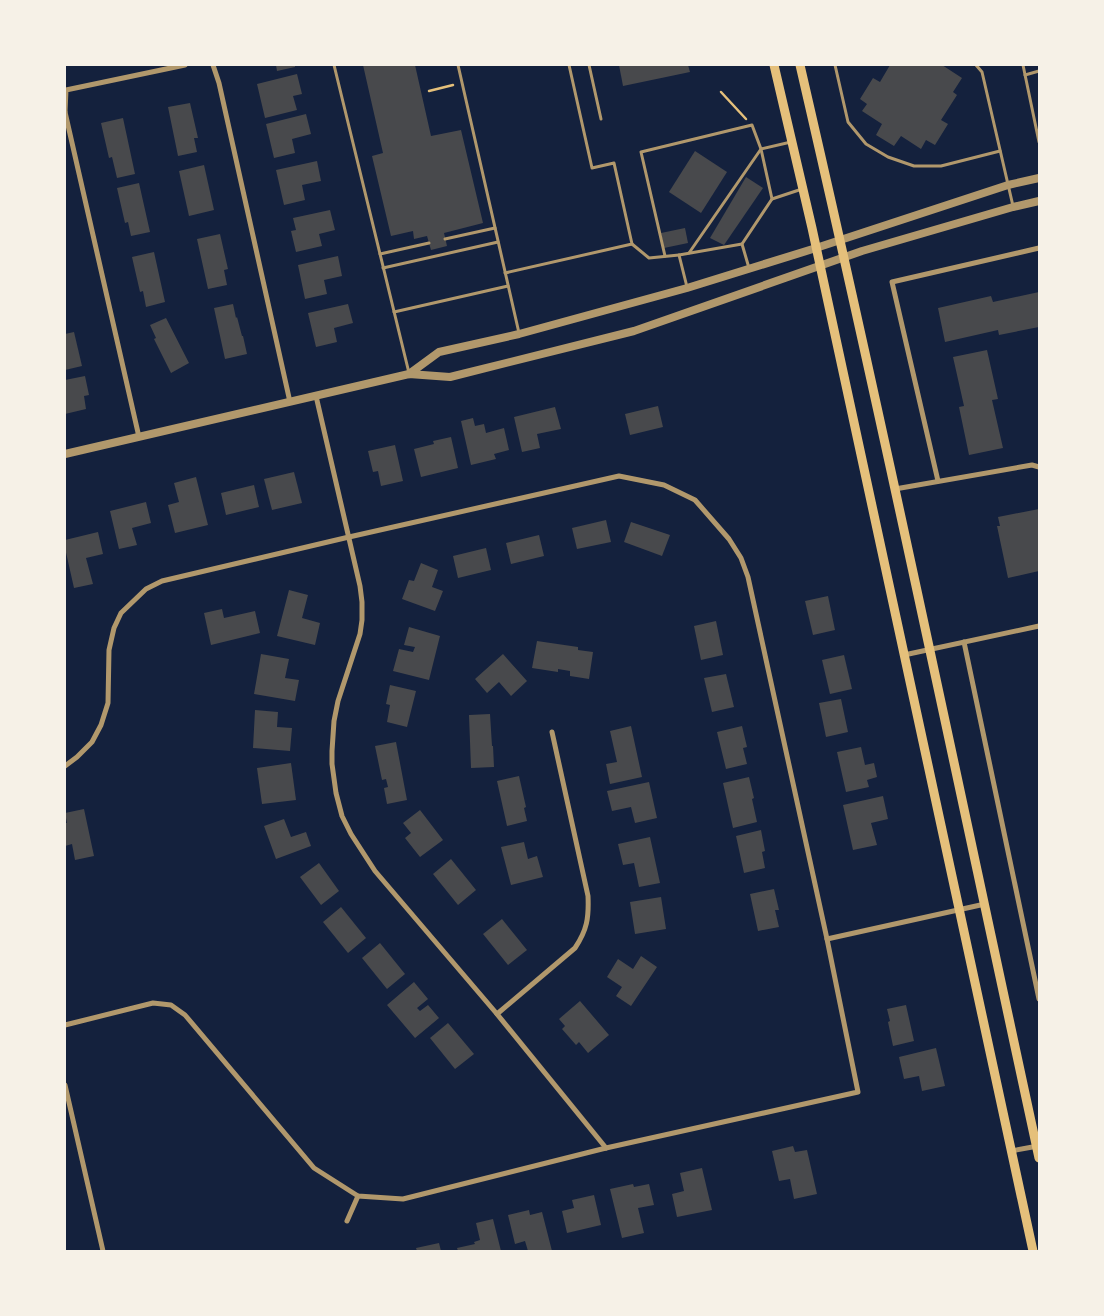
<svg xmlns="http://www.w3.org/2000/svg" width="1104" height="1316" font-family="'Titillium Web',sans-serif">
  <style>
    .building { fill: #48494c }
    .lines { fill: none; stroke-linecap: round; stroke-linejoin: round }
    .path { stroke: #e5c07b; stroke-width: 2.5 }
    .service { stroke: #b1986c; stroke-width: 3 }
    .minor { stroke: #b1986c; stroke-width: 5 }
    .tertiary { stroke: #b1986c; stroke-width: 8 }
    .secondary { stroke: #e5c07b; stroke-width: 9 }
  </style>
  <rect width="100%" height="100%" fill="#14213d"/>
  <g class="building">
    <polygon points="276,65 295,65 295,67 277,71"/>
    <polygon points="363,65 415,65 431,136 461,130 483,223 444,233 447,246 431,250 427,236 414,239 413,231 391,236 372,156 383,153"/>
    <polygon points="619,65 688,65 690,72 623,86"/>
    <polygon points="890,65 942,65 962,78 953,92 957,95 941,120 948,124 935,145 926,140 921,149 901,136 894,146 876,135 882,124 862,111 867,104 860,99 873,78 880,82"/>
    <polygon points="297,74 302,94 293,96 297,110 265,118 257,84"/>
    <polygon points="190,103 198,138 194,138 197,152 178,156 168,107"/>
    <polygon points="306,114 311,134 292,139 295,153 274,158 266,124"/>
    <polygon points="123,118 135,174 117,178 112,157 109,158 101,123"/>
    <polygon points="695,151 727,172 701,213 669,192"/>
    <polygon points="317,161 321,181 302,185 305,200 284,205 276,170"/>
    <polygon points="204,165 214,210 189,216 179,171"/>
    <polygon points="746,177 763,188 724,245 710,238"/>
    <polygon points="139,183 150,232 131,236 128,222 125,223 117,188"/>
    <polygon points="330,210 335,230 319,234 322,246 296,252 291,231 296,230 293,218"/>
    <polygon points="685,228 688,243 664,248 661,233"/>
    <polygon points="220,234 228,269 224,270 227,285 208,289 197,239"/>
    <polygon points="154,252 165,302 146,307 143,291 140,292 132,257"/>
    <polygon points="338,256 342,276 324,280 327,294 305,299 298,265"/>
    <polygon points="1039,292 1039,327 999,335 998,330 945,342 938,308 991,296 993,302"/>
    <polygon points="233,304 236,318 237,317 242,336 243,336 247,354 225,359 214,308"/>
    <polygon points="348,304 353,323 334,328 337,342 316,347 308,313"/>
    <polygon points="166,318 189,363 171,373 154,339 156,338 150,325"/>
    <polygon points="74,332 82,366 65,370 65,334"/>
    <polygon points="987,350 998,399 992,400 1003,448 969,455 959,407 964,406 953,357"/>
    <polygon points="85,376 89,395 84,396 86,409 65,414 65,380"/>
    <polygon points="658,406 663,427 630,435 625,414"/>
    <polygon points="555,407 561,429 537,434 540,448 522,452 514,417"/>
    <polygon points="473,418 475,426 484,424 486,433 504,428 509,450 494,454 496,459 471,465 461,421"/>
    <polygon points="451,437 458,468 421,477 414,449 434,444 433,441"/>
    <polygon points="395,445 403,481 381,486 378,471 373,472 368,451"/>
    <polygon points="294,472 302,503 272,510 264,479"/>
    <polygon points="196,477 208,525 175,533 168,505 179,502 174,483"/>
    <polygon points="254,485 259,507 226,515 221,493"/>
    <polygon points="146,502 151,523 132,528 137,545 119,549 110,511"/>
    <polygon points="1039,509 1039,571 1008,578 997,526 1000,526 998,517"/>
    <polygon points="606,520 611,542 577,549 572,528"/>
    <polygon points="631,522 670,535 662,556 624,542"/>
    <polygon points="98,532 103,554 86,558 93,584 74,588 65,548 65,540"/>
    <polygon points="539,535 544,556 511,564 506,543"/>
    <polygon points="486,548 491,570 458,578 453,556"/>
    <polygon points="421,563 438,570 432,587 443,591 435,611 402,599 409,580 414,581"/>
    <polygon points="289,590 308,595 302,618 320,623 315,645 277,636"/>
    <polygon points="828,596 835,630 813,635 805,601"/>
    <polygon points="222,609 224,618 255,611 260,633 211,645 204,613"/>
    <polygon points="716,621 723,655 701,660 694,626"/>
    <polygon points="409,627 440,636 429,680 393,671 399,649 413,652 415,647 404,645"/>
    <polygon points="537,641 578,647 578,650 593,652 589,679 570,676 570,671 558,669 558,672 532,668"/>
    <polygon points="261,654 289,659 285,678 299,680 295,701 254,694"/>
    <polygon points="503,654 527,681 511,696 499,682 487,693 475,679"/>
    <polygon points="844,655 852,689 830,694 822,660"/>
    <polygon points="726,674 734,707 712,712 704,678"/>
    <polygon points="390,685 416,691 407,727 387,722 390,705 386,704"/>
    <polygon points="841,699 848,732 826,737 819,703"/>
    <polygon points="255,710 278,712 277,727 292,728 290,751 253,748"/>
    <polygon points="490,714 492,746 493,746 494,767 471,768 469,715"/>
    <polygon points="631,726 642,777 610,784 606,764 617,762 610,731"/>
    <polygon points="742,726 747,747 743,748 747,764 726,769 717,732"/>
    <polygon points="396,742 407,800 387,804 384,788 388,787 386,779 382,780 375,746"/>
    <polygon points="861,747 865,765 874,763 877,777 867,780 869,787 846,792 837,752"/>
    <polygon points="291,763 296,800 262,804 257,768"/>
    <polygon points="519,776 526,807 524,808 527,821 507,826 497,781"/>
    <polygon points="749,777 754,798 752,799 757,822 733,828 723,783"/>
    <polygon points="649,782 657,818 635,823 631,807 612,811 607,791"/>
    <polygon points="883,796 888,819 871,823 877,845 853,850 843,805"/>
    <polygon points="84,809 94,856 75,860 72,844 65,846 65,823 67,823 65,813"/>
    <polygon points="420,810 443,840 420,857 405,838 411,833 403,823"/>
    <polygon points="284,819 291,837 306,832 311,846 276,859 264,826"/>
    <polygon points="761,830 765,851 762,852 765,868 744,873 736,836"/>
    <polygon points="650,837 660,883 639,887 634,863 623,865 618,844"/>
    <polygon points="524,842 528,859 537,856 543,877 511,885 501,847"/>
    <polygon points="451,859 476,890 458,905 433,874"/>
    <polygon points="319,863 339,891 321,905 300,877"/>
    <polygon points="774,889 779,910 775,910 779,927 758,931 750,894"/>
    <polygon points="661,897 666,929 635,934 630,902"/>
    <polygon points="341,907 366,938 348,953 323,922"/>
    <polygon points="502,919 527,950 508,965 483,934"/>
    <polygon points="380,943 405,974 387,989 362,958"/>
    <polygon points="641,956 657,967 631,1006 616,996 622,987 607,977 618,959 633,969"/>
    <polygon points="414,982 428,999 417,1008 420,1011 428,1005 439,1018 415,1038 387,1005"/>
    <polygon points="580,1001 609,1035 588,1053 579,1042 576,1045 562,1029 565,1026 559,1019"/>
    <polygon points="906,1005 914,1041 893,1046 888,1022 890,1021 887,1009"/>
    <polygon points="448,1023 474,1054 455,1069 430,1038"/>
    <polygon points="936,1048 945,1086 922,1091 919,1076 904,1079 899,1057"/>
    <polygon points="793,1146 795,1152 807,1150 817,1194 794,1199 790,1179 779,1181 772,1151"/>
    <polygon points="702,1168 712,1210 677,1217 672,1194 684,1191 680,1173"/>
    <polygon points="633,1184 634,1187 649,1184 654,1205 638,1208 644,1233 622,1238 610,1189"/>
    <polygon points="594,1195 601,1225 567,1233 562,1211 574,1208 572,1200"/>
    <polygon points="529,1210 530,1215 542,1212 552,1251 528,1251 525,1241 515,1244 508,1215"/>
    <polygon points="493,1219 501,1251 458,1251 457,1248 475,1244 474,1242 480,1240 476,1223"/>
    <polygon points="439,1243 441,1251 417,1251 416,1248"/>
  </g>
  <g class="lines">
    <g class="path">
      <polyline points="429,91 453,85"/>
      <polyline points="721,92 746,119"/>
    </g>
    <g class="service">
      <polyline points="334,65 409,373"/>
      <polyline points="458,65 519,333"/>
      <polyline points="589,65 601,119"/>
      <polyline points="835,65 848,122 866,144 888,157 914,166 941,166 1000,151"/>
      <polyline points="976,65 982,72 1013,206"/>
      <polyline points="1023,65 1039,142"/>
      <polyline points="1025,75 1039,71"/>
      <polyline points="791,142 761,149 772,199 802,189"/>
      <polyline points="445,239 495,228"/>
      <polyline points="632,244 649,258 679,255"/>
      <polyline points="380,254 429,243"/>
      <polyline points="665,256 641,152 752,125 761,149 689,253"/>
      <polyline points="383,268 498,242"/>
      <polyline points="749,268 742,244 772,199"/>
      <polyline points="505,273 632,244 614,163 592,168 569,65"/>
      <polyline points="687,287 679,255 742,244"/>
      <polyline points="394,312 508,286"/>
    </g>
    <g class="minor">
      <polyline points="213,65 219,83 290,402"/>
      <polyline points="65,112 139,437"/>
      <polyline points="65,112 66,90 185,65"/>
      <polyline points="316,396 360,586 362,602 362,620 360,634 338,701 334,721 332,751 332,764 336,793 342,816 351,834 375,871 497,1014 606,1148"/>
      <polyline points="938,481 892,282 1039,248"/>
      <polyline points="895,489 1032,465 1039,467"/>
      <polyline points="964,642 1039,999"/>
      <polyline points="904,655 1039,626"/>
      <polyline points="65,766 77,757 92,742 101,725 108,703 109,650 114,628 121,613 146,589 162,581 349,537 619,476 664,485 695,500 729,539 741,558 748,577 827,939 858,1092 606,1148 403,1199 358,1196 314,1168 185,1015 171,1005 153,1003 65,1025"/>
      <polyline points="827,939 985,904"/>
      <path d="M497,1014L575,948C587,930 589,918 588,896L552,732"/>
      <polyline points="65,1085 103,1251"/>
      <polyline points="1011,1151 1038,1146"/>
      <polyline points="347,1221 358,1196"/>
    </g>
    <g class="tertiary">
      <polyline points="409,374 439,352 519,334 687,288 816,248 1008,185 1039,178"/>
      <polyline points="65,454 409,374 450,377 634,331 862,251 1013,207 1039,201"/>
    </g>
    <g class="secondary">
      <polyline points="774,65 812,228 1033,1251"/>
      <path d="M800,65C884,428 960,793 1039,1158"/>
    </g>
  </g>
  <rect width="1104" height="1316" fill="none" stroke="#f6f1e7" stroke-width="132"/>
</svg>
